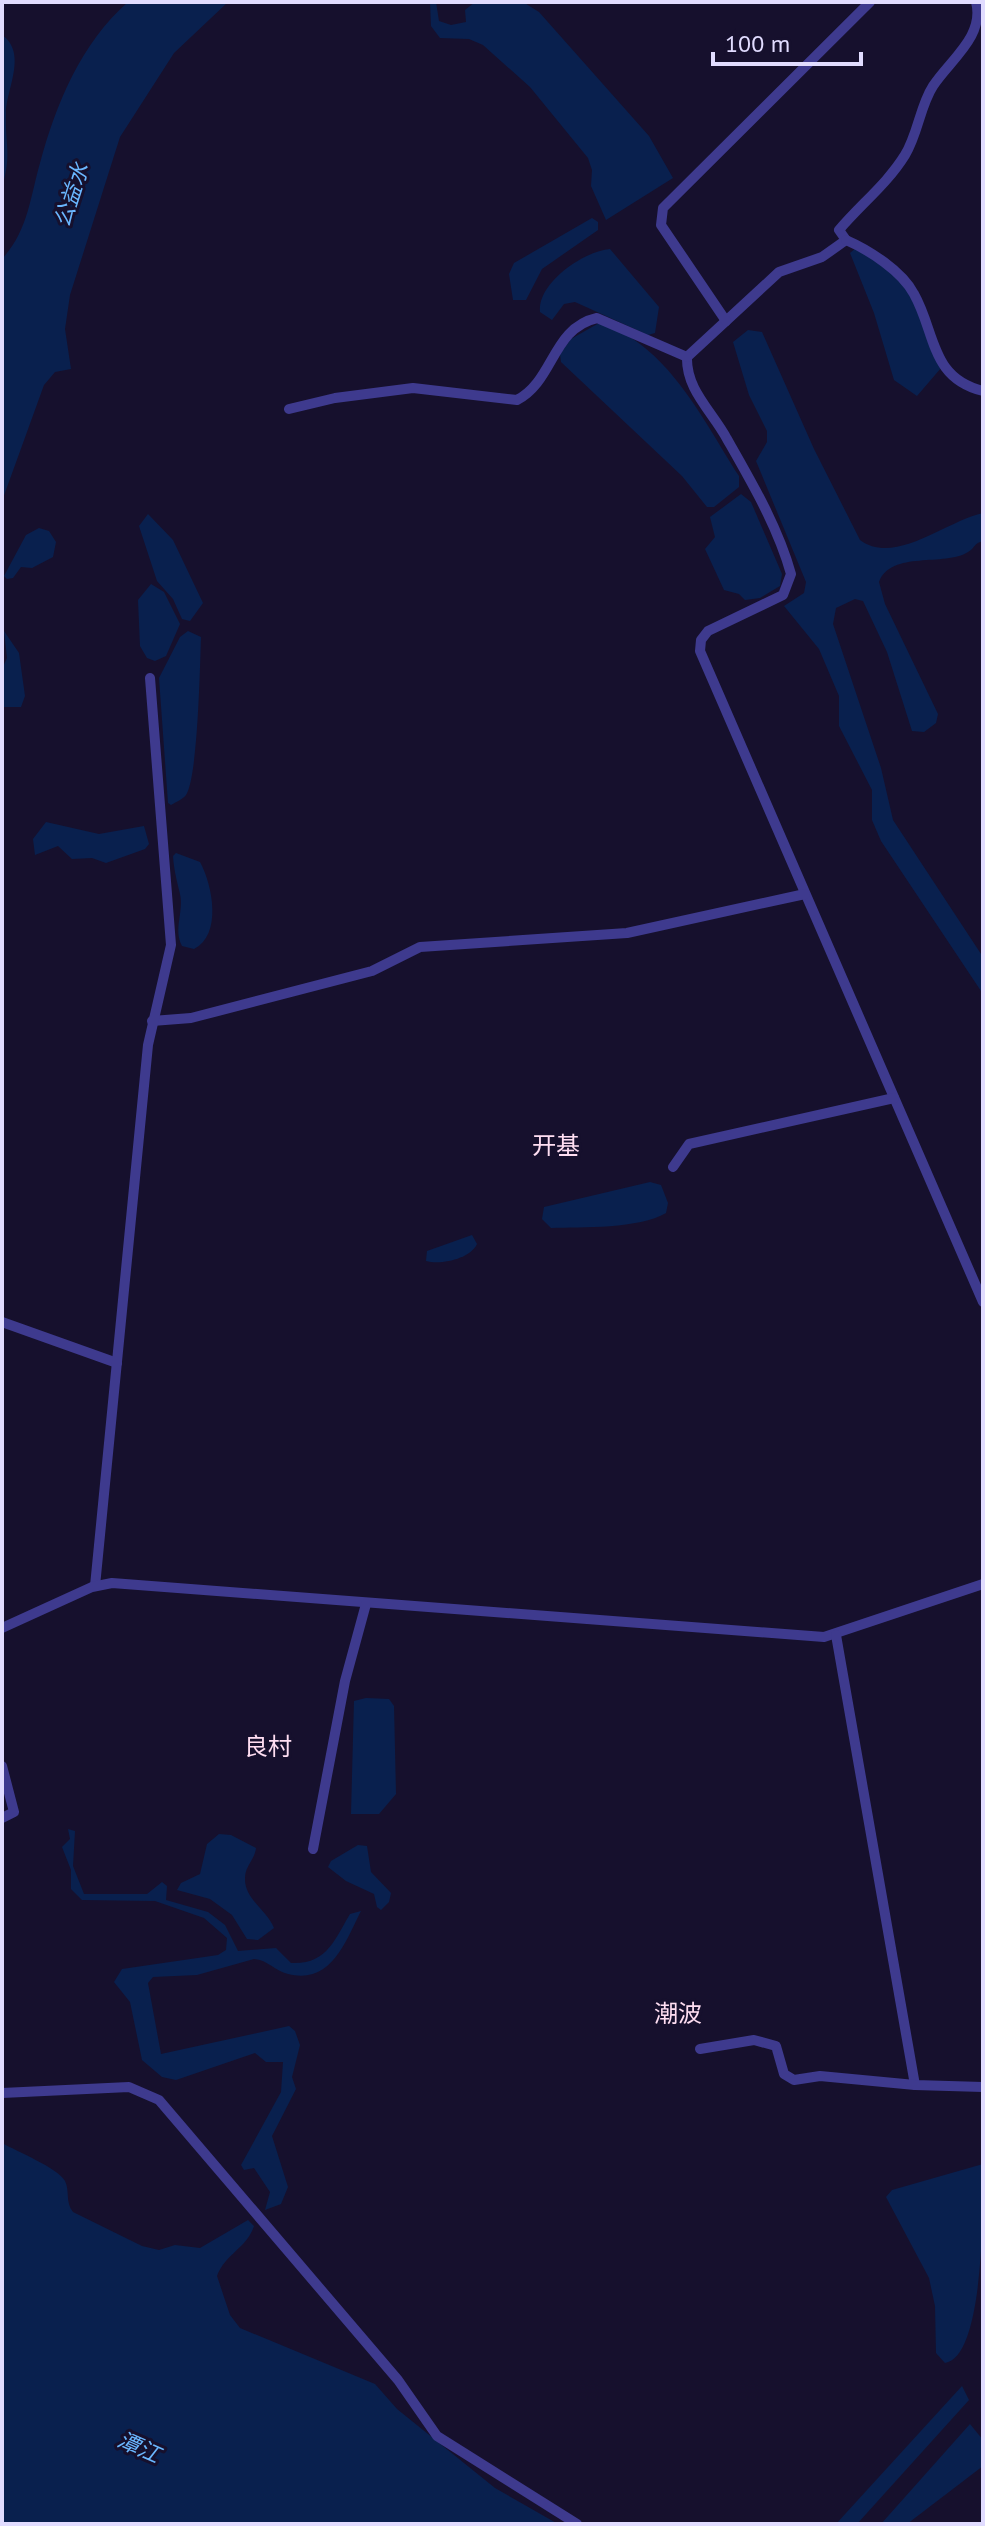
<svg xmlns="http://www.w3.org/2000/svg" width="985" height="2526" font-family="'PT Sans','Noto Sans SC',sans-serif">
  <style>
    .water { fill: #09204e }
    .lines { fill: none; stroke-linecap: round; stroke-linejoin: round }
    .street { stroke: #3e3a8e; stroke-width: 10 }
    .labels { text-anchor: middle; stroke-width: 6; stroke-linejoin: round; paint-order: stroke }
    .water-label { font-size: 22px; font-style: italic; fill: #6ab7ff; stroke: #16102d }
    .quarter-label { font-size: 24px; fill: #ffdef2; stroke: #16102d }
  </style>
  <rect width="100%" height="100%" fill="#16102d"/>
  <g class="water">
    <path d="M128,2H228L174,53L120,137L70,295L65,329L71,369L55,372L44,385L2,501V259C28,231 30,198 40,163C56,104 81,43 128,2Z"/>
    <polygon points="430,2 436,2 439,21 451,25 466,22 465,10 475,2 523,2 539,12 649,136 673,178 606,220 591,186 592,170 588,158 530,87 483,45 469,39 440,38 431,26"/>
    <path d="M2,35C28,53 6,90 6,113C5,147 12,153 2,188Z"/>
    <polygon points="592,218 598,222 598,230 542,269 526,300 513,300 509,274 514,263"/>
    <path d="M857,247C876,260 902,277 913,298C924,321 928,346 941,368L917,396L894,380L874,313L850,253Z"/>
    <path d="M610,249L659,307L655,333L648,335L575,302L564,304L552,320L540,312C537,283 584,251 610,249Z"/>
    <path d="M599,323C667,343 703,420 739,476V487L714,507H707L682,476L561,362L560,354L571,339Z"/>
    <path d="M748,330L762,332L814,449L860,540C895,566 946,521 983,513V541C974,543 975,548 968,552C945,567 891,550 879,582L885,604L938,714L936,723L924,732L912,731L887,652L863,601L855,599L836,608L833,624L881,768L893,820L983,957V994L881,841L872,820V790L839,726V696L819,649L784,606L804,593L806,582L756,461L767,442V431L749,395L733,342Z"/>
    <polygon points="741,494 751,502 782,574 780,586 760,598 745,600 739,594 724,590 705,549 715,537 710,517"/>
    <polygon points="148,514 173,540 203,603 190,621 182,619 173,599 157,581 139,526"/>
    <polygon points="39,528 49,531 56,542 53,557 32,568 21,567 13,578 7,579 4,576 26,535"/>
    <polygon points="151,584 164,592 180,624 166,656 155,661 147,658 140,646 138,600"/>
    <polygon points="4,631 19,653 25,696 21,707 2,707 2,669 7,658"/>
    <path d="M188,631L201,637C200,664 198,777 186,795C182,800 177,801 171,805L168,803L159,678L180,637Z"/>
    <polygon points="46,822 99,834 144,826 149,844 145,849 106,863 92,858 72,859 58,846 35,855 33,839"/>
    <path d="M176,853L200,862C213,886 222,935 194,949L182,946C173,929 184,912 180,894C177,881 174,871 173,856Z"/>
    <path d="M650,1182L661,1185L668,1203L666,1213C639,1229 582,1227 551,1228L542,1219L544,1207Z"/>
    <path d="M472,1235L477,1244C470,1259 441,1265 426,1261L427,1251Z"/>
    <polygon points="366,1698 389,1699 394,1706 396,1794 379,1814 351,1814 354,1701"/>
    <path d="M68,1829L75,1831L73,1866L84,1894H147L162,1882L167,1886L166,1900L208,1912L225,1925L238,1951L276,1948L291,1963C327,1965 335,1939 350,1914L361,1911C346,1940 332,1985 288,1974C275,1971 268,1960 254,1959L197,1975L153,1977L148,1983L161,2054L289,2026L295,2031L300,2045L292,2077L296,2089L272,2136L288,2187L281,2204L265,2210L270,2192L254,2168L244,2170L241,2165L281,2092L283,2062H266L255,2053L176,2080L162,2077L142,2060L130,2002L114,1982L122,1969L218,1955L226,1950L227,1938L204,1918L155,1901L82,1900L71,1889V1870L62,1847L70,1839Z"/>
    <path d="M219,1834L231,1835L256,1848C255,1859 245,1866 245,1878C244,1899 267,1910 274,1928L258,1940L247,1939L232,1915L210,1899L177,1890L181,1883L200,1874L207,1844Z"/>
    <polygon points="358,1845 367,1846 371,1872 391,1893 389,1902 381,1910 377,1907 374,1894 346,1881 328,1867 331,1861"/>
    <path d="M2,2143C16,2151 58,2168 65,2181C70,2191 65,2202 73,2212L142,2246L159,2250L175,2245L200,2248L248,2220L254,2226C247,2248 225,2254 217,2276L230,2315L240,2328L375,2384L397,2409L495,2488L558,2524H2Z"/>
    <path d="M983,2164C983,2203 985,2357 945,2363L936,2353L935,2306L929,2278L886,2197L892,2190Z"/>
    <polygon points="962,2386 969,2400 857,2524 836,2524"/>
    <polygon points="970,2424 983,2440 983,2466 907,2524 881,2524"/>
  </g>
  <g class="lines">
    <g class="street">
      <path d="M976,2C985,36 950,60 933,86C920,106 918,134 905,155C887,184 861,204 839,230L846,240L822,257L779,272L687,357C686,390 712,411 727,439C751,481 778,527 791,574L783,595L708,631L701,640L700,651L983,1302"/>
      <path d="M846,240C869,250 902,271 914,294C936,333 930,378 983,391"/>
      <polyline points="726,321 661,225 663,208 870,2"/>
      <path d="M289,409L335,398L413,388L517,400C554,381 552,328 597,318L687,357"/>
      <polyline points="152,1021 191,1018 372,971 420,947 627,933 805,894"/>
      <polyline points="673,1167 689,1144 894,1098"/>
      <polyline points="2,1322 117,1363"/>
      <polyline points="95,1586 148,1045 171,945 150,678"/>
      <polyline points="2,1628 92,1587 112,1583 824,1637 983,1584"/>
      <polyline points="836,1635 915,2085"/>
      <polyline points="2,1766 14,1812 2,1818"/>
      <polyline points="313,1849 345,1681 366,1604"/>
      <polyline points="700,2049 754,2040 776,2046 784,2074 794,2080 820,2076 915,2085 983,2087"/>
      <polyline points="2,2093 129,2087 159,2100 398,2380 437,2436 577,2524"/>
    </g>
  </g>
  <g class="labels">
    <g class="water-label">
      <text transform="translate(71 195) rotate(-72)" y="8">公益水</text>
      <text transform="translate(139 2447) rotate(24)" y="8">潭江</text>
    </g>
    <g class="quarter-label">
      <text x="556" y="1154">开基</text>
      <text x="268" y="1755">良村</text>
      <text x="678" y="2022">潮波</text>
    </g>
  </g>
  <rect width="985" height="2526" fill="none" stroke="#e1dcff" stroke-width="8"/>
  <path d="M713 52v12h148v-12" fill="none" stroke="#e1dcff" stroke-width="4"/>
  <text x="725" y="52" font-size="24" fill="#e1dcff" stroke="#16102d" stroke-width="6" paint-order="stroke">100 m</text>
</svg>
